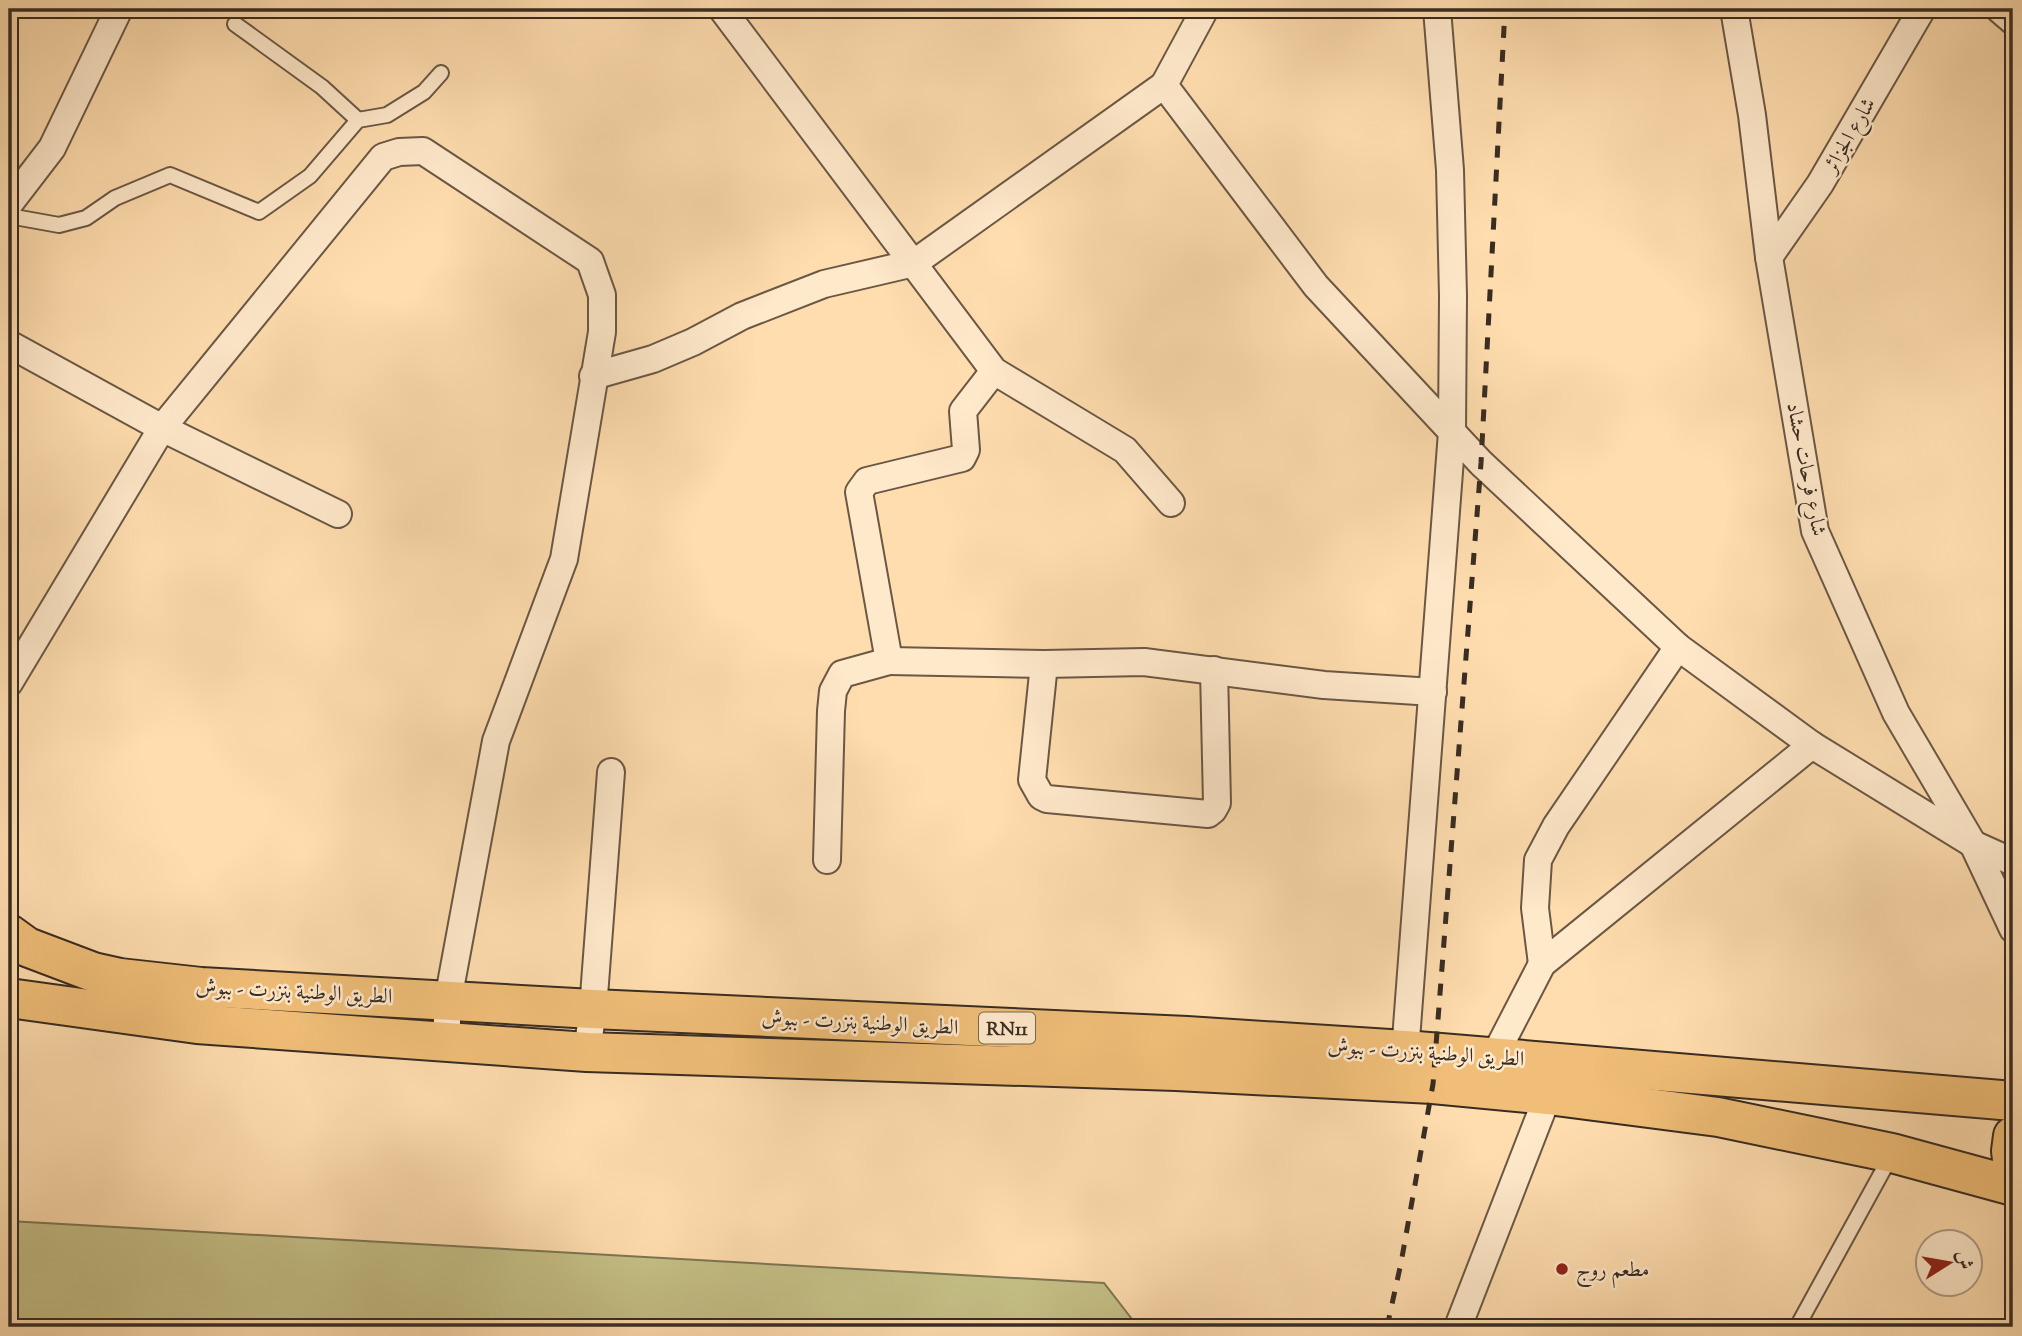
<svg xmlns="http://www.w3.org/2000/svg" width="2022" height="1336" font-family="'Sorts Mill Goudy',Amiri,serif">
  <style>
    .green { fill: #c5c087; stroke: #7e7654; stroke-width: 2 }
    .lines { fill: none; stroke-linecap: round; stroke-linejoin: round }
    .lane-casing { stroke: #6a5845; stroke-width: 18 }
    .street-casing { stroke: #6a5845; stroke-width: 30 }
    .primary-casing { stroke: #382c22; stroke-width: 42 }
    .lane { stroke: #ffe9cb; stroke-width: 14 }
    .street { stroke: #ffe9cb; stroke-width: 26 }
    .primary { stroke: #f0be78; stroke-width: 38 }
    .rail { stroke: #382c22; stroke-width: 5; stroke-dasharray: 12 12; stroke-linecap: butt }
    .poi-dot { fill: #8f2418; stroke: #ffe9cb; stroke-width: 2.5 }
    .labels { text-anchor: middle; stroke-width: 5; stroke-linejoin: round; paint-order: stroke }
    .shield { fill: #ffe9cb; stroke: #746555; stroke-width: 2 }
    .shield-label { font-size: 19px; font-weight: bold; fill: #382c22 }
    .street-label { font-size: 21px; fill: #382c22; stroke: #ffe9cb }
    .poi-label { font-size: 21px; fill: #382c22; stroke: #ffe9cb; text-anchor: start }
  </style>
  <rect width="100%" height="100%" fill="#ffddaf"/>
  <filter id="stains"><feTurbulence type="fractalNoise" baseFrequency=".00286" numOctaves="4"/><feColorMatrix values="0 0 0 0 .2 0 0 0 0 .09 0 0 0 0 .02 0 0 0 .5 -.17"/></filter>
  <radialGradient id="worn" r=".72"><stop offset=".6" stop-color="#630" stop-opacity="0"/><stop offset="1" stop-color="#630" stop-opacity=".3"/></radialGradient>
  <polygon class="green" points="9,1221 1104,1283 1138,1327 9,1327"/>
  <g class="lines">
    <defs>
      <g id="lane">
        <polyline points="235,24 322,87 358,120"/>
        <polyline points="9,216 59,225 86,218 115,198 170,175 259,212 310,176 358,120 387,115 424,92 441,73"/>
        <polyline points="1797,1327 1892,1154"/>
      </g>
      <g id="street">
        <polyline points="722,9 994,371 1125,450 1171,503"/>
        <polyline points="1205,9 1164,85 1316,286 1481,463 1678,647 1812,745 1973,844 2013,862"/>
        <polyline points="1734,9 1752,115 1769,257 1815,531 1896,713 1973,844 2013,929"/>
        <polyline points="1999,9 2013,21"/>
        <polyline points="9,204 52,148 119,9"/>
        <polyline points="1769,257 1820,184 1922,9"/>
        <polyline points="9,344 162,428 338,514"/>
        <polyline points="994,371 963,411 966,450 962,458 867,481 859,492 889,661 1044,664 1144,662 1324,685 1433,692"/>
        <polyline points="593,376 653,359 693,342 742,316 824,284 914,263 1164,85"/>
        <polyline points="1044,664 1032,780 1041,796 1047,799 1208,814 1213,810 1217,803 1214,670"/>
        <polyline points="9,683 162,428 383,157 399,152 423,151 590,261 602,295 602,332 564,559 496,741 448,1000 446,1041"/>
        <polyline points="827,860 831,711 833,691 842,674 889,661"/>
        <polyline points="1542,964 1535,908 1538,860 1556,826 1678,647"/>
        <polyline points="587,1052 593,1009 611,772"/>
        <polyline points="1494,1057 1542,964 1812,745"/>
        <polyline points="1404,1066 1452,432 1453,296 1450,170 1437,9"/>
        <polyline points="1458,1327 1548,1095"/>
      </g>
      <g id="primary">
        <polyline points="9,934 27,947 93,972 120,978 201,987 593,1009 1187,1036 1405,1050 2013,1101"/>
        <polyline points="9,998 197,1024 587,1052 1176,1071 1433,1084 1548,1095 1718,1117 1892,1153 2013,1186"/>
        <polyline points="2013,1136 2011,1151 2013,1167"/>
      </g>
    </defs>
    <use href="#lane" class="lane-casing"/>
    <use href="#street" class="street-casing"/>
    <use href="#primary" class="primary-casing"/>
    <use href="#lane" class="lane"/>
    <use href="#street" class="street"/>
    <use href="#primary" class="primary"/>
    <polyline class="rail" points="1387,1327 1401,1263 1433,1084 1481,463 1505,9"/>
  </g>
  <circle class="poi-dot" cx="1562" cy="1269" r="7"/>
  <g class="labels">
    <rect class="shield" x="979" y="1012.5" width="56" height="31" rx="5"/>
    <g class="shield-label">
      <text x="1007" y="1035">RN11</text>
    </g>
    <g class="street-label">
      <text transform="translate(1849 135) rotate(-60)" y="7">شارع الجزائر</text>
      <text transform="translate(1807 469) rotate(79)" y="7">شارع فرحات حشاد</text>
      <text transform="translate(294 991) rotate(3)" y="7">الطريق الوطنية بنزرت - ببوش</text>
      <text transform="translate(860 1022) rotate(3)" y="7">الطريق الوطنية بنزرت - ببوش</text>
      <text transform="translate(1426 1052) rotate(4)" y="7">الطريق الوطنية بنزرت - ببوش</text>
    </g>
    <g class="poi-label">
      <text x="1576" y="1276">مطعم روج</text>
    </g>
  </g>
  <rect width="2022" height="1336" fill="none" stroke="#ffddaf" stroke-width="35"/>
  <rect x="10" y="10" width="2001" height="1315" fill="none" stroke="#382c22" stroke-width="3.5"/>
  <rect x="18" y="18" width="1987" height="1301" fill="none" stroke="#382c22" stroke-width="2"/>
  <g transform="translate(1949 1263) rotate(79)"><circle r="33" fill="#ffe9cb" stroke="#af9d87" stroke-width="2"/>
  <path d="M0-5L12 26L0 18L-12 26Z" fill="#8f2418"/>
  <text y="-10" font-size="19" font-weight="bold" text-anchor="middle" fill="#382c22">ش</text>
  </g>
  <rect width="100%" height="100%" filter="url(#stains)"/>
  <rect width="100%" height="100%" fill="url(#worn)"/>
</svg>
